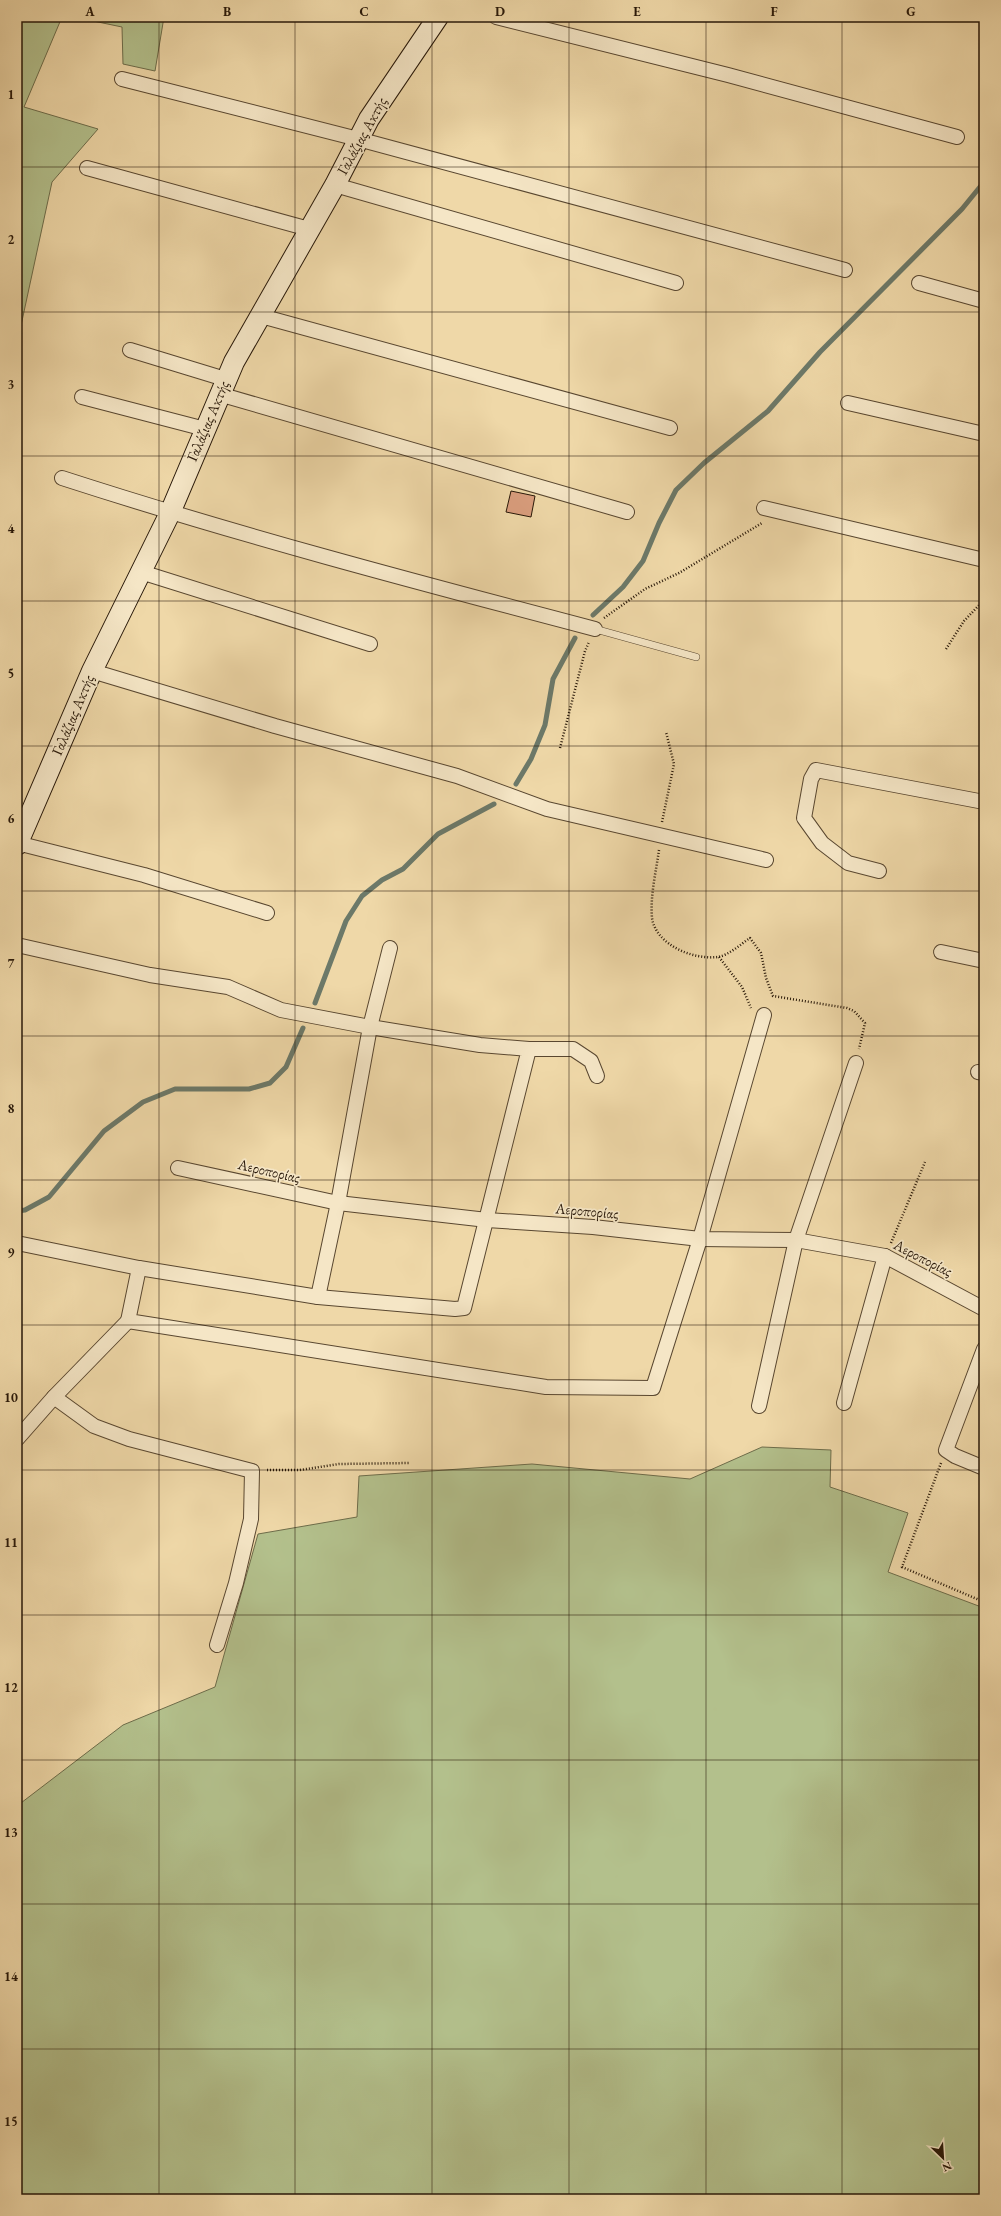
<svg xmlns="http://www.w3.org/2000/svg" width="1001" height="2216" font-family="'EB Garamond',serif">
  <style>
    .green { fill: #b3c08c; stroke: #6d6c4a }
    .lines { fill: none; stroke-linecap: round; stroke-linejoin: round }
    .stream { stroke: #6c7969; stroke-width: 5 }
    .building { fill: #da9e7e; stroke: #271708 }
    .lane-casing { stroke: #594730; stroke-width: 8 }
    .street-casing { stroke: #594730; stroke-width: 16 }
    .secondary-casing { stroke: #271708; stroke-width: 22 }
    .path { stroke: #271708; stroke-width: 2.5; stroke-dasharray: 1 2; stroke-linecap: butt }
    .lane { stroke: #f5e6c6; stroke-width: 7 }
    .street { stroke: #f5e6c6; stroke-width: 14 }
    .secondary { stroke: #f5e6c6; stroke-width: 20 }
    .grid { fill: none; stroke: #271708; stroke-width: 1; stroke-opacity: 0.55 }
    .labels { text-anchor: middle; stroke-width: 3.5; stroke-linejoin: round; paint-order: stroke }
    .street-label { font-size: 15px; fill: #271708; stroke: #f5e6c6 }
    .neatline { fill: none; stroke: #271708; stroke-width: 1.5 }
    .grid-label { font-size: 13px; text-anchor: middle; font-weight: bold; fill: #271708 }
  </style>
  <rect width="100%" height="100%" fill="#efd8a8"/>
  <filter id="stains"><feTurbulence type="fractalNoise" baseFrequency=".005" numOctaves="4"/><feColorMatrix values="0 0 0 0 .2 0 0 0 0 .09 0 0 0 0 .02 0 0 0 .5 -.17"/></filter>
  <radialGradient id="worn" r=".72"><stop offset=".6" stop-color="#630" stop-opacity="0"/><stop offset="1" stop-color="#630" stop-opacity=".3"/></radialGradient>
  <g class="green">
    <polygon points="17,17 62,17 24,107 98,129 52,182 17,344"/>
    <polygon points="74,17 164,17 155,71 123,64 122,27"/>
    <polygon points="762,1447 831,1450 830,1487 908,1513 888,1572 984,1608 984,2199 17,2199 17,1806 123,1725 215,1687 258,1534 357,1517 359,1476 532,1464 690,1479"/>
  </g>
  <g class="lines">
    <g class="stream">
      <polyline points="593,615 623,587 643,561 659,523 676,490 704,463 768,411 820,352 962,209 984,182"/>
      <polyline points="516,784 531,759 545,725 553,679 575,638"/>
      <polyline points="315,1003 346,921 362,896 382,880 403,869 438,834 494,804"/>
      <polyline points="17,1211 25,1210 49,1197 104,1131 143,1102 175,1089 249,1089 270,1083 286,1067 303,1028"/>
    </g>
  </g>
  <polygon class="building" points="511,491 535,496 531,517 506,512"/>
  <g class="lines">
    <defs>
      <polyline id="lane" points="595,629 696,657"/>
      <g id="street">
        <polyline points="496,17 728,75 957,137"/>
        <polyline points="122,79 358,139 845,270"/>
        <polyline points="87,168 309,229"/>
        <polyline points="335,185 676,283"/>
        <polyline points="919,283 984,301"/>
        <polyline points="261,316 670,428"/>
        <polyline points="130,350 225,379"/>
        <polyline points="219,394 627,512"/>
        <polyline points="82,397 205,429"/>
        <polyline points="848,403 984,434"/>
        <path d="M62,478C238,535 416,582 595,629"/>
        <polyline points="764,508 984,560"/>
        <polyline points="141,572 370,644"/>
        <polyline points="92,671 275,726 457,776 547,809 766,860"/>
        <polyline points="17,843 144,875 267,913"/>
        <polyline points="879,871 848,863 822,843 804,818 811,779 816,770 984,802"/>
        <polyline points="17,945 150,975 228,987 281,1010 370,1027 480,1045 529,1049 464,1308 455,1309 318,1297"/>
        <polyline points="941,952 984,961"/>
        <polyline points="529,1049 573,1049 591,1061 597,1076"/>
        <polyline points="978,1072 984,1073"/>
        <polyline points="178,1168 338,1203 487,1220 593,1227 700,1239 796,1240 885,1256 984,1309"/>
        <polyline points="17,1243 139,1268 318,1297 338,1203 370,1027 390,948"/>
        <polyline points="139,1268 128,1321 546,1387 653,1388 700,1239 764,1015"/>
        <polyline points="984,1349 946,1450 955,1456 984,1468"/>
        <polyline points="54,1397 94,1426 129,1439 252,1471 251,1519 236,1583 217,1645"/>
        <polyline points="844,1403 885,1256"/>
        <polyline points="759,1406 796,1240 856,1063"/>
        <polyline points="17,1439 54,1397 128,1321"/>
      </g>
      <polyline id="secondary" points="17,845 92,671 170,513 234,362 335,185 369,119 438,17"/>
    </defs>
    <use href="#lane" class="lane-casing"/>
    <use href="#street" class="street-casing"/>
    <use href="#secondary" class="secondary-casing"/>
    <g class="path">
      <polyline points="604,618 645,589 679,573 762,523"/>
      <polyline points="946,649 964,621 984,600"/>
      <polyline points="560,748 585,651 589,642"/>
      <polyline points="662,822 674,764 666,732"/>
      <path d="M659,850C656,872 650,896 652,918C656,945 693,960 718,957C729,955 741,944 750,938L761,953L766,978L773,996L847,1008L854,1011L865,1023L859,1049"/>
      <polyline points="719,957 742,987 751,1008"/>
      <polyline points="891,1243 925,1162"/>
      <polyline points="941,1463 902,1567 984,1602"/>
      <polyline points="267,1470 300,1470 339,1464 410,1463"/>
    </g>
    <use href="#lane" class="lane"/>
    <use href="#street" class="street"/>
    <use href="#secondary" class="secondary"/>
  </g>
  <path class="grid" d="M159,17V2199M295,17V2199M432,17V2199M569,17V2199M706,17V2199M842,17V2199M17,167H984M17,312H984M17,456H984M17,601H984M17,746H984M17,891H984M17,1036H984M17,1180H984M17,1325H984M17,1470H984M17,1615H984M17,1760H984M17,1904H984M17,2049H984"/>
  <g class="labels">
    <g class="street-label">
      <text transform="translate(362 136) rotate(-61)" y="5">Γαλάζιας Ακτής</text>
      <text transform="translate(208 421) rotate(-67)" y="5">Γαλάζιας Ακτής</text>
      <text transform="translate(73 715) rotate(-67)" y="5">Γαλάζιας Ακτής</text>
      <text transform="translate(269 1171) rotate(13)" y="5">Αεροπορίας</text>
      <text transform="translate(587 1211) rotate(5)" y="5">Αεροπορίας</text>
      <text transform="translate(923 1258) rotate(27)" y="5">Αεροπορίας</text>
    </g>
  </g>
  <rect width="1001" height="2216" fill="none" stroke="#efd8a8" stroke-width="44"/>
  <g transform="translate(943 2158) rotate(155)" stroke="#f5e6c6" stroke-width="3" paint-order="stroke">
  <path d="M0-3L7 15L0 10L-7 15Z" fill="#271708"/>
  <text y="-6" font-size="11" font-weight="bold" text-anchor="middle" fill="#271708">N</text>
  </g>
  <rect x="22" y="22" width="957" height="2172" class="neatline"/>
  <g class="grid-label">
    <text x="90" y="16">A</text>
    <text x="227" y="16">B</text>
    <text x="364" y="16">C</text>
    <text x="500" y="16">D</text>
    <text x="637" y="16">E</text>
    <text x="774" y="16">F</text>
    <text x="911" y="16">G</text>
    <text x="11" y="99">1</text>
    <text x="11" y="244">2</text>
    <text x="11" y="389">3</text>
    <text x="11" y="533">4</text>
    <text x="11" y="678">5</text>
    <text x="11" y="823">6</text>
    <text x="11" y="968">7</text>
    <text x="11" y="1113">8</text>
    <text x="11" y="1257">9</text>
    <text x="11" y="1402">10</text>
    <text x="11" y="1547">11</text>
    <text x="11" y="1692">12</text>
    <text x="11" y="1837">13</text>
    <text x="11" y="1981">14</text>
    <text x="11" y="2126">15</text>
  </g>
  <rect width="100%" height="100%" filter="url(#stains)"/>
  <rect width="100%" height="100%" fill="url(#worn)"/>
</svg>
